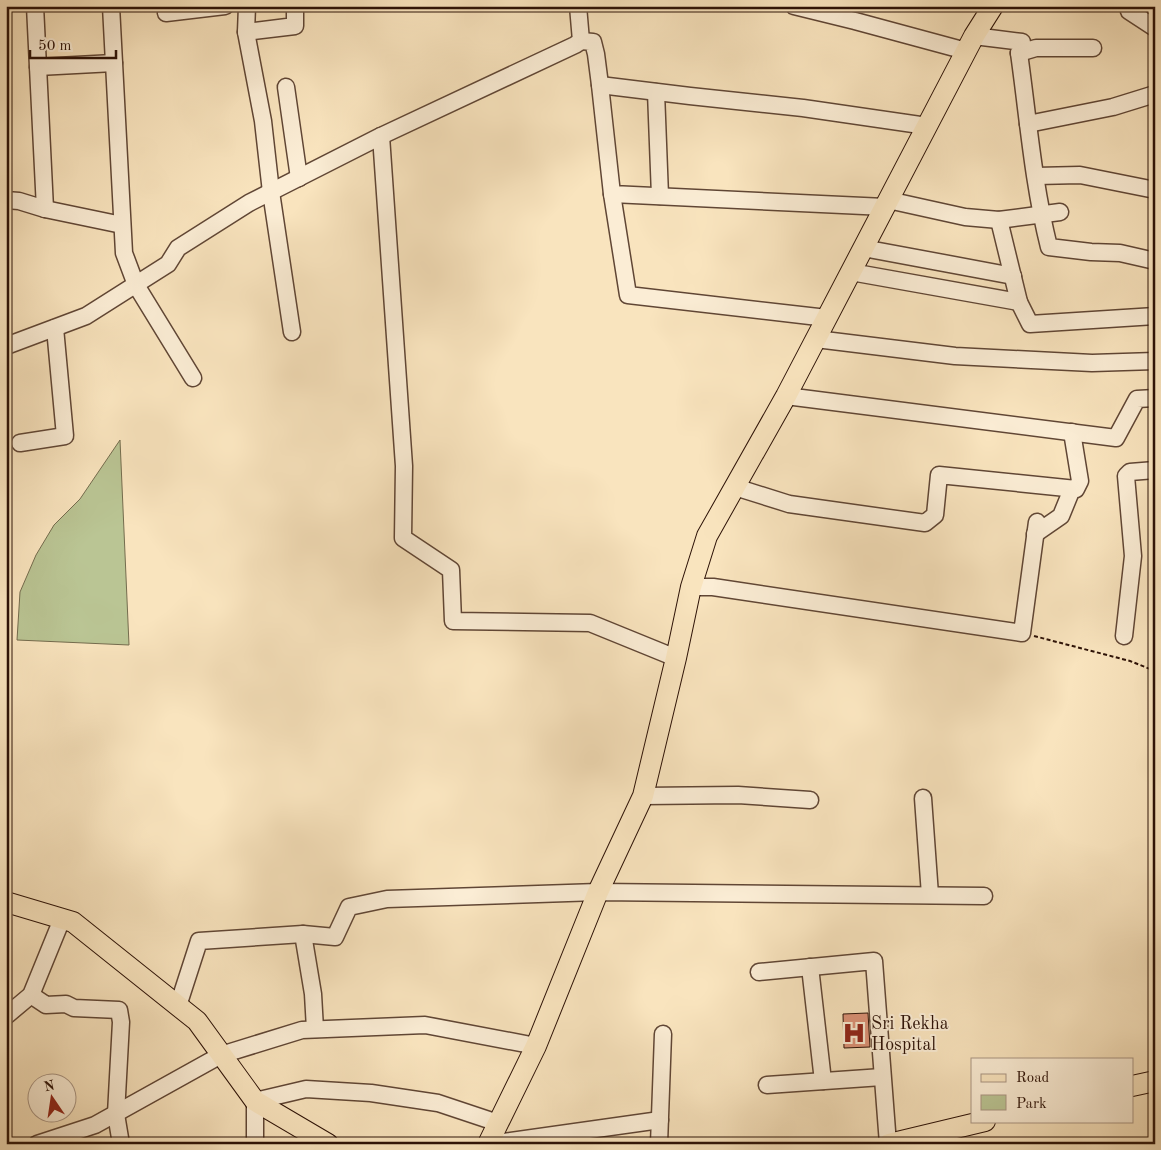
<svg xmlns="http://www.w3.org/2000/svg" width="1161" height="1150" font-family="'Old Standard TT',serif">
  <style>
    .green { fill: #bac594; stroke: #746c4e }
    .building { fill: #de9378; stroke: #2d1207 }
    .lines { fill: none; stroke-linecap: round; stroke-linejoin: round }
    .minor-casing { stroke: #604635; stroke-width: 19 }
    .major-casing { stroke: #2d1207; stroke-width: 22 }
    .path { stroke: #2d1207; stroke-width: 2; stroke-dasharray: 4 2.5; stroke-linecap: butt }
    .minor { stroke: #fbedd5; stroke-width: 16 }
    .major { stroke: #f9e4be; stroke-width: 20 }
    .labels { text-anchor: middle; stroke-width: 4; stroke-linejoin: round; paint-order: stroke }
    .poi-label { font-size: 18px; fill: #2d1207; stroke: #fbedd5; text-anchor: start }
  </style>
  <rect width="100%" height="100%" fill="#f9e4be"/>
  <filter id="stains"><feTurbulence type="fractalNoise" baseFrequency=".004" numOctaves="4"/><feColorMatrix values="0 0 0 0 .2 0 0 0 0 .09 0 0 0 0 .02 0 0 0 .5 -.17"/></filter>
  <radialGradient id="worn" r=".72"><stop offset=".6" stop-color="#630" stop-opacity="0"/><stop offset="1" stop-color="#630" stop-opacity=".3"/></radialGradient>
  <polygon class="green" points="120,440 129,645 17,640 20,592 36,555 54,525 80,499"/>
  <polygon class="building" points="868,1013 870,1047 844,1048 843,1014"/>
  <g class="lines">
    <defs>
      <g id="minor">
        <polyline points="111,6 124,253 136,285 193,378"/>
        <polyline points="247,6 246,32 295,26 295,6"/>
        <polyline points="794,6 855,21 966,51"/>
        <polyline points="1132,6 1129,11 1155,28"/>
        <polyline points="166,13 225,6"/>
        <polyline points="246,32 263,121 271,192 292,332"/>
        <path d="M974,36L1022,42L1019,53C1028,117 1033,183 1049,247L1091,252L1120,253L1155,261"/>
        <polyline points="581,41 593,42 596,54 600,85"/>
        <polyline points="1019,53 1036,48 1093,48"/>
        <polyline points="38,67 114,63"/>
        <polyline points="286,87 299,178"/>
        <polyline points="656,92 660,196"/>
        <polyline points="1028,124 1113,107 1155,94"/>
        <polyline points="381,136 404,466 403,538 451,570 453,621 590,623 676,658"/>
        <polyline points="1036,176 1080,175 1155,190"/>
        <polyline points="612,194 628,295 827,318"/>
        <polyline points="6,200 19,201 45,209 35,6"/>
        <polyline points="888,200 965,217 999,220 1060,212"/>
        <polyline points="885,207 612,194 600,85 690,96 803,108 927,126"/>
        <polyline points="45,209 122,225"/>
        <polyline points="999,220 1019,302 1030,324 1155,316"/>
        <polyline points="863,248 1013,276"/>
        <polyline points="851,272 1019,302"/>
        <polyline points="816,339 955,356 1092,363 1155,361"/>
        <polyline points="6,346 86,316 168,264 178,248 249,203 381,136 575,45 581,41 578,6"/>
        <polyline points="786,396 1116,438 1137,399 1155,398"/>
        <polyline points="20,443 65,436 55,328"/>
        <polyline points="735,487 789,504 925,523 935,515 939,475 1076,489 1080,481 1072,432"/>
        <polyline points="1035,534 1061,516 1072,489"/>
        <polyline points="691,587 713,587 1022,633 1037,522"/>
        <polyline points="1124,636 1133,556 1126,476 1130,472 1155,470"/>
        <polyline points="643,796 738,795 810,800"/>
        <polyline points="923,798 930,895"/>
        <polyline points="303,934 313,994 315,1029"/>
        <polyline points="810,967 823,1081"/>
        <polyline points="759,972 874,961 888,1144"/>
        <polyline points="31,995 46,1005 66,1004 74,1008 119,1010 121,1022 116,1114 121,1144"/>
        <polyline points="178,1006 199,941 303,934 335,937 349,907 387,899 598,892 984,896"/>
        <polyline points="6,1016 31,995 62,919"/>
        <polyline points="767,1085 882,1077"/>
        <polyline points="37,1144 95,1125 221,1055 302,1030 425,1025 536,1046"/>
        <polyline points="255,1144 255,1101 306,1089 371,1093 438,1103 498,1123"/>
        <polyline points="489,1144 660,1120"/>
        <polyline points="659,1144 663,1034"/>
      </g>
      <g id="major">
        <polyline points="6,902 73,922 197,1021 255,1101 328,1144"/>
        <polyline points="1132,1086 1155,1081"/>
        <polyline points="488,1144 536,1046 598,892 643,796 676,658 691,587 707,536 786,396 974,36 993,6"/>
        <polyline points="889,1144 985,1121"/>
      </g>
    </defs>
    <use href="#minor" class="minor-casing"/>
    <use href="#major" class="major-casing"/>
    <polyline class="path" points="1034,636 1130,661 1155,671"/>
    <use href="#minor" class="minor"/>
    <use href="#major" class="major"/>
  </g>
  <defs>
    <symbol id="hospital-bare" viewBox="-9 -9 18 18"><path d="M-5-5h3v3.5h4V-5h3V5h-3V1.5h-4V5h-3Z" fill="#8f2418" stroke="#fbedd5" stroke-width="2.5" paint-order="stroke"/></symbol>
  </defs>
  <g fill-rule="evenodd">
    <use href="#hospital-bare" x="838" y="1017" width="32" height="32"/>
  </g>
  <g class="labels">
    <g class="poi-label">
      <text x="871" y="1029">Sri Rekha<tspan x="871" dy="21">Hospital</tspan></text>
    </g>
  </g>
  <rect width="1161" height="1150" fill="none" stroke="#f9e4be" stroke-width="25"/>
  <rect x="8" y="8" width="1146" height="1135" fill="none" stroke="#2d1207" stroke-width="2.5"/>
  <rect x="12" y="12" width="1136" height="1125" fill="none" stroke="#2d1207"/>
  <rect x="971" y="1058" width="162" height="65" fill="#fbedd5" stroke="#a99583"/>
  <rect x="981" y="1074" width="25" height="8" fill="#f9e4be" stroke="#a99583"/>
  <text x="1016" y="1082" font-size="15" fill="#2d1207">Road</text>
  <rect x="981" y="1095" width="25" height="15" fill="#bac594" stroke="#a99583"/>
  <text x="1016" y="1108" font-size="15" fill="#2d1207">Park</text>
  <g transform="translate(52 1098) rotate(347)"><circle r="24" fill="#fbedd5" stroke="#a99583"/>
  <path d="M0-4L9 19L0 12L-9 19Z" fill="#8f2418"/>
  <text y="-8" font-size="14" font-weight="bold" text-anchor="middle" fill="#2d1207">N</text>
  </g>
  <path d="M30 50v8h86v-8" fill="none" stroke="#2d1207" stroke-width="2.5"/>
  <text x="38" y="50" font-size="15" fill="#2d1207" stroke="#fbedd5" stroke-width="4" paint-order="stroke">50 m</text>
  <rect width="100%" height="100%" filter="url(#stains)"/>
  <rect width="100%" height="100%" fill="url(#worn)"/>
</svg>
